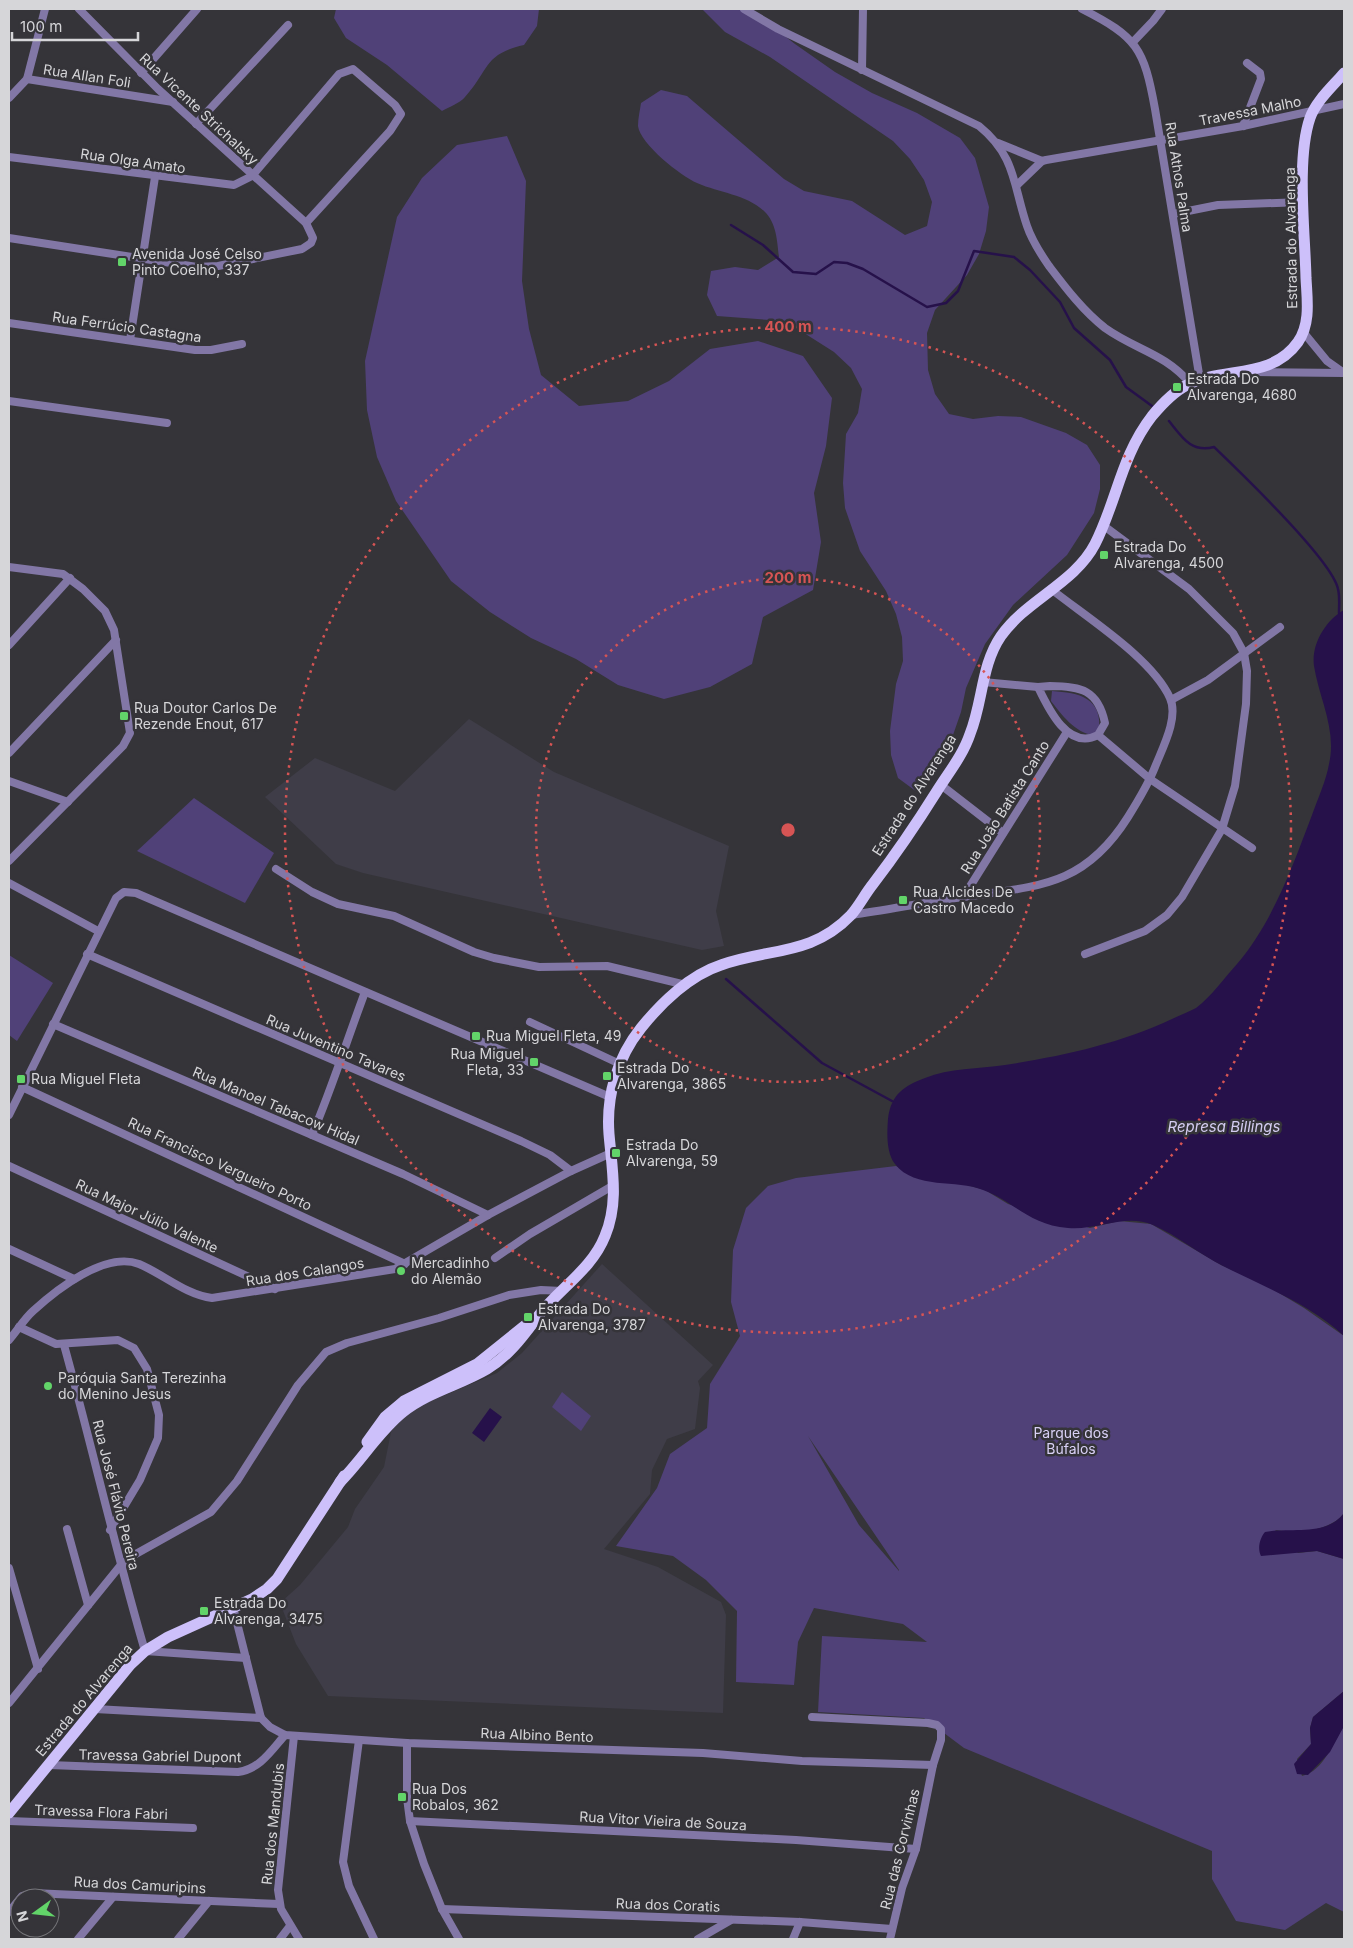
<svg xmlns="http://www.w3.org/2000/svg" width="1353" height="1948" font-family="Inter,sans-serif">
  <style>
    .built { fill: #3f3d48 }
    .green { fill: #504178; fill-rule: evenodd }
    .water { fill: #26114a }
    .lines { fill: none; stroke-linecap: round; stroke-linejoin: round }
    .stream { stroke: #26114a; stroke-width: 2.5 }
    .street { stroke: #8277a6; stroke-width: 8 }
    .primary { stroke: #cdc0fa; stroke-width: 11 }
    .ring { fill: none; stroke: #d65454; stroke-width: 2.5; stroke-dasharray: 2.5 5 }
    .poi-dot { fill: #62d469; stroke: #353439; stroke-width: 2 }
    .labels { text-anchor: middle; stroke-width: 5; stroke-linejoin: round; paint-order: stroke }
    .street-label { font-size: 14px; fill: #d6d6d9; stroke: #353439 }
    .poi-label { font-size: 14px; fill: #d6d6d9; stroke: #353439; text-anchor: start }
    .park-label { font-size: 14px; fill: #d9d1f6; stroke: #353439 }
    .water-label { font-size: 15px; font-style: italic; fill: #d3cbf0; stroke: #353439 }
    .centre { fill: #d65454; stroke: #353439; stroke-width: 2.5 }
    .ring-label { font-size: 15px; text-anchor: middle; font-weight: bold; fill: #d65454; stroke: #353439; stroke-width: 5; stroke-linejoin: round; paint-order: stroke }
  </style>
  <rect width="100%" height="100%" fill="#353439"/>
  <g class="built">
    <polygon points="469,719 554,772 729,846 716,911 724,946 702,950 363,873 336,864 265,797 315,758 395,791"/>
    <polygon points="602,1264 713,1365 698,1381 700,1388 695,1429 667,1439 652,1470 650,1494 604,1549 658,1567 721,1602 726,1615 723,1713 328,1696 296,1644 280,1603 300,1585 348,1527 355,1509 384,1467 391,1432 398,1421 424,1404 497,1373 522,1353"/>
  </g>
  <g class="green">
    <path d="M336,9H539L537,26L524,45C483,54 489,71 465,97C460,103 449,107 442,111L387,65L346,38L334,18Z"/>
    <path d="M702,9H750L795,44L835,72L872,93L917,113L960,138L975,158L989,207L986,231L979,254L967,275L935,310L927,333L928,370L935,394L949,414L973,419L998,416L1021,417L1066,433L1087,445L1100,465V489L1094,513L1067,555L1013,605L985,644L966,688L961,712L945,758L917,792L898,778L891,755L890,731L896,684L903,661L902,637L896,614L886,591L860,551L845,508L843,483L846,434L858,413L862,389L851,368L834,352L793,326L770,320L717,316L707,295L711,271L735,267L758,270L779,257C777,242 777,223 764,211C745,194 720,193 697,183C681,176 640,144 638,126C638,118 640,110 641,103L661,90L687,96L784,179L804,191L852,201L905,235L927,226L932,202L924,180L910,159L893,141L770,57L725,32Z"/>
    <polygon points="507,136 526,181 522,281 529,329 541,375 579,406 628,401 669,381 710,349 758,341 803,356 832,398 826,446 814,493 821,542 813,590 763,617 752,664 710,687 664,699 618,685 576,659 531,638 490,612 451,581 396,501 377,457 367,410 365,361 397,217 422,178 457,145"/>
    <path d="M1052,691C1079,693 1103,697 1099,732L1093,735C1075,733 1061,714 1051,701Z"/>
    <polygon points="194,798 274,853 245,903 137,851"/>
    <polygon points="9,955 53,983 17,1041 9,1035"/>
    <path d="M896,1166L922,1179L963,1184L985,1190L1008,1204L1090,1228L1119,1221L1151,1224L1221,1265L1266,1285L1304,1308L1344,1336V1513C1330,1532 1297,1533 1275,1530L1298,1553L1317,1551L1344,1559V1691L1313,1717L1310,1728L1311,1744L1297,1759L1302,1776C1324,1771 1333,1742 1344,1726V1912L1326,1903L1285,1930L1236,1921L1212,1879V1851L964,1748L924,1718L818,1712L822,1636L927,1642L903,1624L814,1608L798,1642L794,1685L736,1682L737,1611L706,1580L673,1556L616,1546L657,1488L670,1454L707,1428L710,1384L740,1336L731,1302L733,1250L746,1208L768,1186L796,1178ZM808,1436L899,1570V1571L859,1525Z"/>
    <polygon points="562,1392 591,1416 581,1431 552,1407"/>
  </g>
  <g class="water">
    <path d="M1344,610V1336C1310,1304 1264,1287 1223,1266C1199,1254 1178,1236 1153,1225C1125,1213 1096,1231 1068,1228C1029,1225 1015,1202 983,1190C957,1179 915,1190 895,1164C886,1152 887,1133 888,1119C891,1094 904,1086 925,1078C949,1068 979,1069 1005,1065C1062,1056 1119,1044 1172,1019C1180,1015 1189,1012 1196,1008C1211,997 1225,977 1237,964C1273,922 1293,865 1312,815C1318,798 1326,781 1329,764C1337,730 1319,698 1314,666C1311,644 1326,620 1344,610Z"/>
    <polygon points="490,1408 502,1417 484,1442 472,1433"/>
    <path d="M1344,1513V1559L1317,1551L1261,1556C1257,1548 1260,1538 1265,1532C1291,1527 1326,1537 1344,1513Z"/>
    <polygon points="1344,1691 1344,1726 1330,1752 1308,1775 1297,1774 1294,1764 1311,1744 1310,1728 1313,1717"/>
  </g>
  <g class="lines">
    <g class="stream">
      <polyline points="731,225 763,245 793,272 816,274 834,262 847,263 863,269 927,307 946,303 958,291 974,251 1014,257 1030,270 1060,302 1074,328 1110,360 1126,387 1152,406"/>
      <path d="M1169,421C1182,437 1191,453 1214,447C1240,472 1332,560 1338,589C1340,597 1339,605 1339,613"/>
      <polyline points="726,979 822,1063 892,1101"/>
    </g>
    <g class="street">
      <path d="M744,9L778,29L979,126C1016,156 1013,185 1027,226C1032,241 1040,253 1049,266C1065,287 1083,311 1105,328C1136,350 1164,353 1190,383"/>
      <path d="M1082,9C1137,37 1144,48 1155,109L1200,380"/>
      <polyline points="1133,42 1153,21 1162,9"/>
      <polyline points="862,70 863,9"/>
      <polyline points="141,73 197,9"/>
      <polyline points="27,79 173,102"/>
      <polyline points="9,98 27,79 45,9"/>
      <polyline points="196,124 288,25"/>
      <polyline points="1243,126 1261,79 1260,73 1247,63"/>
      <polyline points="998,143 1042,161 1046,160 1243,126 1344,104"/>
      <polyline points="9,157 234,185 252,176 339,74 353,69 395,105 401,114 390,131 306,223"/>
      <polyline points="1017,185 1042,161"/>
      <polyline points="1173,214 1218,205 1303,202"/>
      <polyline points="9,238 197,267 218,266 302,249 311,243 313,238 306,223 158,89 79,9"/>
      <polyline points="9,323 195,350 211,350 242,344"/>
      <polyline points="1304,333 1327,361 1344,373"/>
      <polyline points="130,340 155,177"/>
      <polyline points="1256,372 1344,373"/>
      <polyline points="9,401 167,423"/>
      <polyline points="9,567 63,574 83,589 105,611 114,630 130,733 123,746 9,861"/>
      <polyline points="9,645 70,578"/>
      <polyline points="983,682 1038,687"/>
      <path d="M1050,686C1081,686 1098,690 1105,723L1098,735C1068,751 1048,708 1038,687Z"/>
      <polyline points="1171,700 1208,680 1280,627"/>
      <polyline points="1098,735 1150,779 1252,848"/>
      <polyline points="9,753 116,640"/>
      <polyline points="9,781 68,802"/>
      <polyline points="941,785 1003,833"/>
      <polyline points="276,869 312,892 338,904 394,916 474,952 494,958 539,967 607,966 686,985"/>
      <polyline points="9,883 98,931"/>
      <polyline points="964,896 1067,732"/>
      <path d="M851,915C888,910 925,902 963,897C1038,886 1084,887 1128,817C1138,801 1148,785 1155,767C1162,749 1179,718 1170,698C1152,658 1086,617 1051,589"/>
      <polyline points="87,954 521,1141 550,1155 571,1171"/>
      <polyline points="1085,954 1145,931 1167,915 1182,897 1222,829 1235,786 1246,704 1247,671 1244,653 1233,633 1189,589 1104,526"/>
      <polyline points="530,1022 620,1064"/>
      <polyline points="53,1024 403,1174 488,1215"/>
      <polyline points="22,1087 405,1264"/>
      <polyline points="9,1115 116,898 124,892 136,893 610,1097"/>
      <path d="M312,1135C332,1088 347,1040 365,992"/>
      <polyline points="9,1166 275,1289"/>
      <polyline points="9,1249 74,1279"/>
      <polyline points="495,1258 530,1234 614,1185"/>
      <polyline points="19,1327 56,1344 118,1340 134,1348 147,1369 159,1415 158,1438 140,1480 110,1530"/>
      <path d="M9,1340C17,1331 24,1319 33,1311C56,1290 105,1251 139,1264C163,1274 186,1295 212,1298L395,1269L488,1215L571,1171L611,1153"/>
      <path d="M64,1345C92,1446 115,1549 145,1651L246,1658"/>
      <polyline points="67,1529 88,1605"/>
      <polyline points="9,1568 38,1669"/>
      <polyline points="233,1607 261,1718 270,1727 285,1735 407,1743 703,1753 802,1761 933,1765"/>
      <polyline points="9,1703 120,1566 134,1555 211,1512 237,1481 298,1385 326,1352 347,1343 439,1318 509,1295 541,1290 562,1291"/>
      <polyline points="95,1709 261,1718"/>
      <polyline points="812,1717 928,1723 937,1725 941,1729 941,1740 933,1765 916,1849 902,1888 890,1939"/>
      <polyline points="294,1736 278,1890 281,1909 299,1939"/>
      <polyline points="359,1740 343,1862 349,1886 374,1939"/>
      <polyline points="407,1743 407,1798 410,1821 424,1864 442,1909 459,1939"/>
      <path d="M49,1765L238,1772C260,1769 271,1751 285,1735"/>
      <polyline points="9,1821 193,1828"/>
      <polyline points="410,1821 796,1840 916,1849"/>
      <polyline points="442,1909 800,1922 892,1929"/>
      <polyline points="9,1912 22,1896 32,1893 279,1904"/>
      <polyline points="78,1939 113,1897"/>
      <polyline points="178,1939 209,1901"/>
      <polyline points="280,1939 290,1926"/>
      <polyline points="698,1939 731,1920"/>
      <polyline points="793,1939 800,1922"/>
    </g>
    <g class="primary">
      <polyline points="367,1442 385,1417 404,1401 477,1364 533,1319"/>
      <path d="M340,1482C362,1460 379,1431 403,1412C428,1392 460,1385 487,1369C510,1355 523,1336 539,1315C560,1288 592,1269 605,1236C619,1203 612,1169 609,1134C606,1096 617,1058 641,1028C661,1003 690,975 721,965C768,948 812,956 851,915C859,906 865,894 873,884C896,854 917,823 937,791C949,772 963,755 970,734C983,702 981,665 1001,636C1026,600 1075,583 1095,544C1117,501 1121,456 1152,416C1162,404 1173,392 1187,385C1224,366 1271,380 1298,342C1311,323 1307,299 1306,278C1305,233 1296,159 1310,118C1316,101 1332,87 1344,73"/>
      <polyline points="9,1813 130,1665 145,1651 168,1637 252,1599 267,1589 277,1579 344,1476"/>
    </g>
  </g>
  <g class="ring">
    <circle cx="788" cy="830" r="252"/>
    <circle cx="788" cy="830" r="503"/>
  </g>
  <g class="poi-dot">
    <rect x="117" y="257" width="10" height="10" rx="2.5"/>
    <rect x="1172" y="382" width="10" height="10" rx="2.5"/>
    <rect x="1099" y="550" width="10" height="10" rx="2.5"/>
    <rect x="119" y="711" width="10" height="10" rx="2.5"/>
    <rect x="898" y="895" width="10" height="10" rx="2.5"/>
    <rect x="471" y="1031" width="10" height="10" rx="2.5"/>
    <rect x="529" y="1057" width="10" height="10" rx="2.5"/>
    <rect x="602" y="1071" width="10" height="10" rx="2.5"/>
    <rect x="16" y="1074" width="10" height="10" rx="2.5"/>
    <rect x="611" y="1148" width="10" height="10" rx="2.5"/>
    <circle cx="401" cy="1271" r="5"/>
    <rect x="523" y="1312" width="10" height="10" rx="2.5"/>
    <circle cx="48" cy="1386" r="5"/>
    <rect x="199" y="1606" width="10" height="10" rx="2.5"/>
    <rect x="397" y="1792" width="10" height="10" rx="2.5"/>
  </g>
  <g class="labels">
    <g class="street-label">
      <text transform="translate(87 76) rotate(9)" y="5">Rua Allan Foli</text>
      <text transform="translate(199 109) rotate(43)" y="5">Rua Vicente Strichalsky</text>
      <text transform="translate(1250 111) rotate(-11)" y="5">Travessa Malho</text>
      <text transform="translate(133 161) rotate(8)" y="5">Rua Olga Amato</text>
      <text transform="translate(1179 177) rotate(81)" y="5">Rua Athos Palma</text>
      <text transform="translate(1291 238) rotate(-91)" y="5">Estrada do Alvarenga</text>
      <text transform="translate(127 327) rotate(8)" y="5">Rua Ferrúcio Castagna</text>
      <text transform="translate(914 795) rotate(-57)" y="5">Estrada do Alvarenga</text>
      <text transform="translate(1005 807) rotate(-58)" y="5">Rua João Batista Canto</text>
      <text transform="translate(336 1048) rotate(23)" y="5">Rua Juventino Tavares</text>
      <text transform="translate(276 1106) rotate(23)" y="5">Rua Manoel Tabacow Hidal</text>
      <text transform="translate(220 1164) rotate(25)" y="5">Rua Francisco Vergueiro Porto</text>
      <text transform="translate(147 1216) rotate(25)" y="5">Rua Major Júlio Valente</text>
      <text transform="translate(305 1272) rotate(-9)" y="5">Rua dos Calangos</text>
      <text transform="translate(116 1495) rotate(76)" y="5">Rua José Flávio Pereira</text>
      <text transform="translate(84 1700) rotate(-50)" y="5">Estrada do Alvarenga</text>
      <text transform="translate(537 1735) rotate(2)" y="5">Rua Albino Bento</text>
      <text transform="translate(160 1756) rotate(1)" y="5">Travessa Gabriel Dupont</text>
      <text transform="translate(101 1812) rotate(2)" y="5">Travessa Flora Fabri</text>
      <text transform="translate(663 1821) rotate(3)" y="5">Rua Vitor Vieira de Souza</text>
      <text transform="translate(273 1824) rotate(-84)" y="5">Rua dos Mandubis</text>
      <text transform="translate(900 1849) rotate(-76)" y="5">Rua das Corvinhas</text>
      <text transform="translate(140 1885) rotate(3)" y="5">Rua dos Camuripins</text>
      <text transform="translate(668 1905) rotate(2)" y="5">Rua dos Coratis</text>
    </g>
    <g class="poi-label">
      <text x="132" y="259">Avenida José Celso<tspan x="132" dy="16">Pinto Coelho, 337</tspan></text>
      <text x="1187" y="384">Estrada Do<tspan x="1187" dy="16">Alvarenga, 4680</tspan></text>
      <text x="1114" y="552">Estrada Do<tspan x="1114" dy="16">Alvarenga, 4500</tspan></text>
      <text x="134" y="713">Rua Doutor Carlos De<tspan x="134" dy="16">Rezende Enout, 617</tspan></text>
      <text x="913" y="897">Rua Alcides De<tspan x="913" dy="16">Castro Macedo</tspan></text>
      <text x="486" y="1041">Rua Miguel Fleta, 49</text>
      <text x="524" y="1059" text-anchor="end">Rua Miguel<tspan x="524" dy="16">Fleta, 33</tspan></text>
      <text x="617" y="1073">Estrada Do<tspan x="617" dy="16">Alvarenga, 3865</tspan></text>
      <text x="31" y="1084">Rua Miguel Fleta</text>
      <text x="626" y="1150">Estrada Do<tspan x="626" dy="16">Alvarenga, 59</tspan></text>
      <text x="411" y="1268">Mercadinho<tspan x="411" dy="16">do Alemão</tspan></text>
      <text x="538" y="1314">Estrada Do<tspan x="538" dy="16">Alvarenga, 3787</tspan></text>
      <text x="58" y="1383">Paróquia Santa Terezinha<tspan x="58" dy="16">do Menino Jesus</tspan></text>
      <text x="214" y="1608">Estrada Do<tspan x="214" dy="16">Alvarenga, 3475</tspan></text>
      <text x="412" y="1794">Rua Dos<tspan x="412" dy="16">Robalos, 362</tspan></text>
    </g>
    <g class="park-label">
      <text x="1071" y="1438">Parque dos<tspan x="1071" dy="16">Búfalos</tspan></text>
    </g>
    <g class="water-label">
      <text x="1224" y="1132">Represa Billings</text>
    </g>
  </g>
  <circle cx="788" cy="830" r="8" class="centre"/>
  <g class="ring-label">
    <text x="788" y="332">400 m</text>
    <text x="788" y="583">200 m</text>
  </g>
  <rect width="1353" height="1948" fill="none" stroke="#d6d6d9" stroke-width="20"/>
  <g transform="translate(35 1913) rotate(255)"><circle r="24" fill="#353439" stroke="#757579"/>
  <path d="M0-4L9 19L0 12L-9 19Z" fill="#62d469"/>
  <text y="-8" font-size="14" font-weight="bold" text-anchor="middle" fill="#d6d6d9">N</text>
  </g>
  <path d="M12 32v8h126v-8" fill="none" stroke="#d6d6d9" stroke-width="2.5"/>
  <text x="20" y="32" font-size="15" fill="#d6d6d9" stroke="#353439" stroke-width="4" paint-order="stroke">100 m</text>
</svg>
